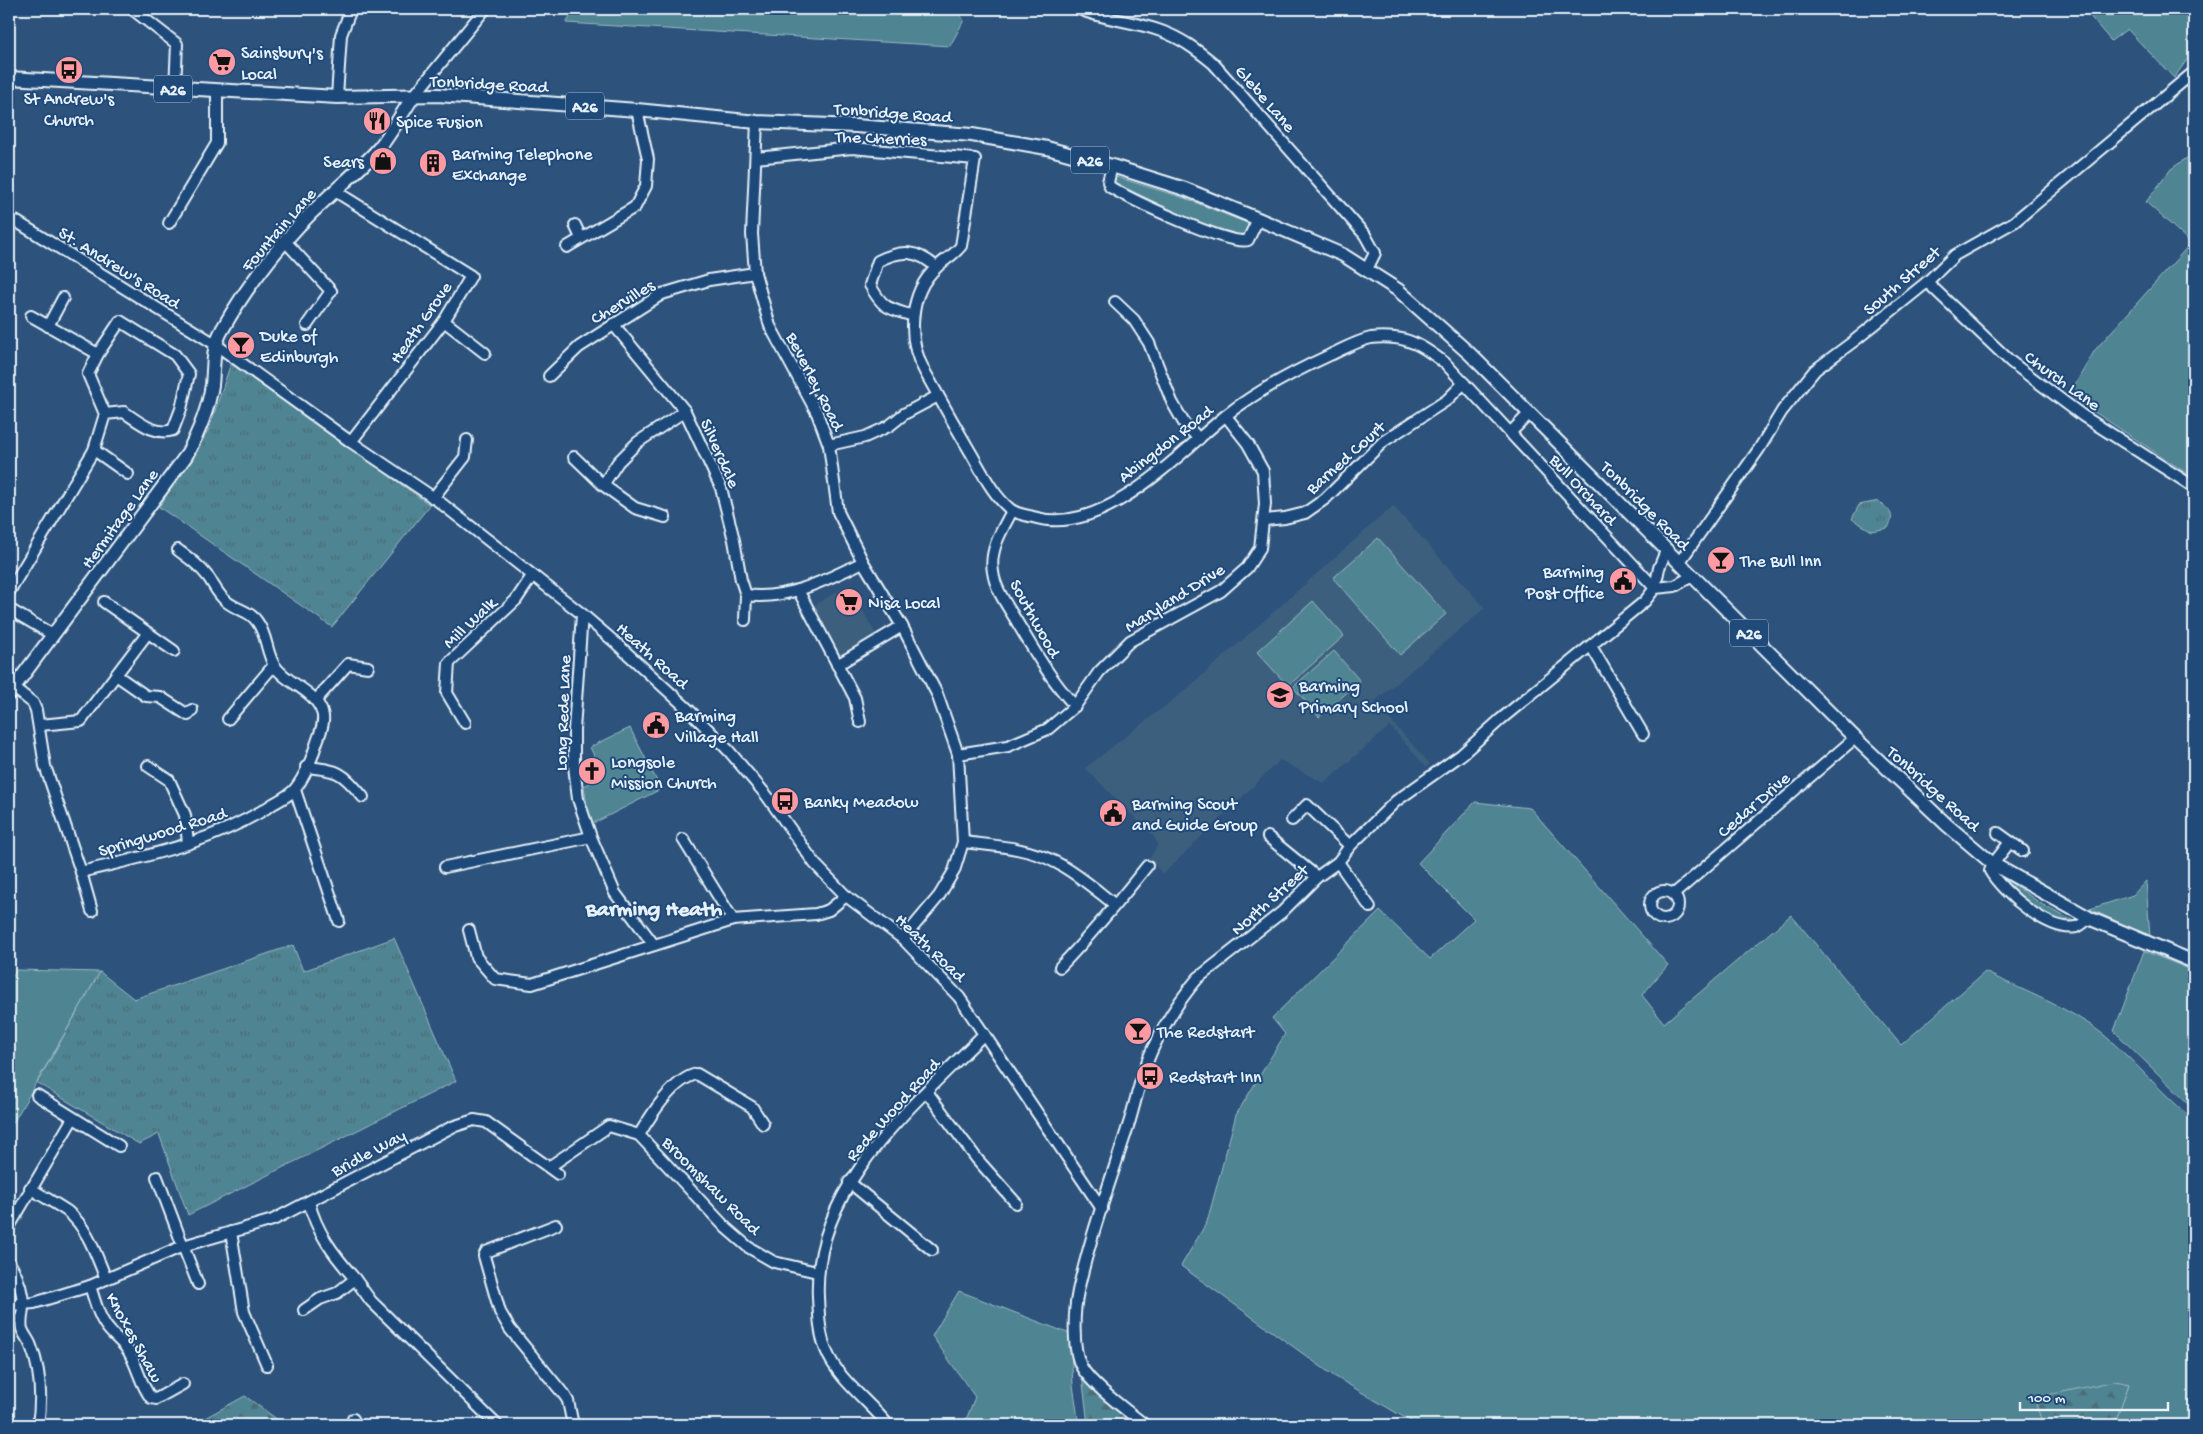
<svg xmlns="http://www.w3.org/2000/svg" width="2203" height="1434" font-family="'Gochi Hand',sans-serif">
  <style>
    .built { fill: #3d5e7e }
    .green { fill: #4f8492; stroke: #9cbac5 }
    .forest { fill: url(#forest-firs); stroke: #9cbac5 }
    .park { fill: url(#park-tufts); stroke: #9cbac5 }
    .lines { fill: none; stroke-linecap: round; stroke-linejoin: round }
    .minor-casing { stroke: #e8f1f8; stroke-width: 14 }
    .major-casing { stroke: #e8f1f8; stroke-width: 16 }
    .minor { stroke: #1f4a7a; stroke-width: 10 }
    .major { stroke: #1f4a7a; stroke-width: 12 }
    .labels { text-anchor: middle; stroke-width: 4; stroke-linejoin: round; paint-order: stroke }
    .shield { fill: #1f4a7a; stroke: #acbfd2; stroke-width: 1 }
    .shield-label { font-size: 16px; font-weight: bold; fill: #e8f1f8 }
    .poi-label { font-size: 18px; fill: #e8f1f8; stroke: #1f4a7a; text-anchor: start }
    .street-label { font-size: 18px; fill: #e8f1f8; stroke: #1f4a7a }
    .district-label { font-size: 22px; font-weight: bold; fill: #e8f1f8; stroke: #1f4a7a }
  </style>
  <defs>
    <pattern id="forest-firs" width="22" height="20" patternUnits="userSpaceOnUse" patternTransform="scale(1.25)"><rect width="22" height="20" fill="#4f8492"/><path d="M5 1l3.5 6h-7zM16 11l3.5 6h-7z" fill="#4b6c75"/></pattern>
    <pattern id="park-tufts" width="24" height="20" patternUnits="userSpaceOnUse" patternTransform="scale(1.25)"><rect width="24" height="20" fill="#4f8492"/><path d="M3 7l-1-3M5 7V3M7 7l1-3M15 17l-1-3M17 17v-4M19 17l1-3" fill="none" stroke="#4b6c75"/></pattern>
  </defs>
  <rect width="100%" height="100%" fill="#2d537c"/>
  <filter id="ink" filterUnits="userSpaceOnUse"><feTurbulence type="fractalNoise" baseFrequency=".02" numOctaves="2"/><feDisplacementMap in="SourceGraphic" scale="10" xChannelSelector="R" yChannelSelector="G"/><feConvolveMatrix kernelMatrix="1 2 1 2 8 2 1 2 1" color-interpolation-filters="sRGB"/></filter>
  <g filter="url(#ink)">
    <g class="built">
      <polygon points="1393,506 1485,608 1374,702 1430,764 1426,767 1390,726 1324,783 1280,760 1163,874 1149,859 1158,844 1154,837 1085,768 1187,689"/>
      <polygon points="848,585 876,634 839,655 811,607"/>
    </g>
    <g class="green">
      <polygon points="576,9 954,9 964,20 950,46 566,23"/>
      <polygon points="2084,9 2189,9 2194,15 2194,50 2174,78 2127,29 2111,41"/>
      <polygon points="2194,153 2194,478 2069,395 2095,350 2191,243 2146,202 2171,169"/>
      <polygon points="1116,177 1184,198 1247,223 1249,227 1247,234 1239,238 1190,220 1116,186 1112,182"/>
      <polygon points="1378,538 1446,614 1400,655 1333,578"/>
      <polygon points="1313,601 1344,636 1288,686 1257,652"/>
      <polygon points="1334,651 1360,681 1319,717 1293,687"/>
      <polygon points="630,728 661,789 590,825 584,786 603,776 590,747"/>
      <path d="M1475,802L1530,808L1668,965L1642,995L1664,1023L1791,915L1901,1045L1985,972C2023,991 2071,1008 2104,1035C2136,1062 2162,1094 2194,1120V1425H2114L2129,1384L2035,1398L2043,1425H1417L1334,1376L1181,1266L1207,1222L1236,1115L1285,1034L1272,1018L1380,911L1430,959L1474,919L1418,863Z"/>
      <path d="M2001,876L2043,905L2073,921L2074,923C2046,925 2017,894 1999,877Z"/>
      <polygon points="2146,881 2150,937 2090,909 2133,895"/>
      <polygon points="2144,951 2194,971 2194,1109 2114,1031"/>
      <polygon points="16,970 100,972 9,1130 9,982"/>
      <polygon points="959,1291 1070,1334 1073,1385 1079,1425 964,1425 975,1397 932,1336"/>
    </g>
    <g class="forest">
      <polygon points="1082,1375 1129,1420 1136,1425 1088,1425"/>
      <polygon points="2115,1381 2129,1384 2114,1425 2043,1425 2034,1398"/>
      <polygon points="245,1396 285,1425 192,1425"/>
    </g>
    <g class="park">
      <polygon points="231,363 430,505 332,627 159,507 209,429"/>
      <path d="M1879,501C1889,511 1896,513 1888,528L1872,531L1852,519L1859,505Z"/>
      <polygon points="394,938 456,1081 188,1215 159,1134 139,1144 37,1083 100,972 134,999 293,945 303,971"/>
    </g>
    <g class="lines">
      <defs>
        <g id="minor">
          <polyline points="132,9 177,44 175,89"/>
          <path d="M1079,9C1105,20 1134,21 1161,31C1181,38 1197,50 1213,63L1365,235L1375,253L1367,269"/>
          <polyline points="337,97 341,35 351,9"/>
          <polyline points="413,97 485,9"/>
          <polyline points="757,122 752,234 755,273 770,326 817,413 829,445 838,512 863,562 902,626 937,694 958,754 963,842 954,871 939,896 903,939"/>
          <path d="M756,158L852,148L975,159L961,246C953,256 945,259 937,267C908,293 907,341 925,372C940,399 955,426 971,453C982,472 993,495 1010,509C1016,514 1026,515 1033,517C1102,538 1176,456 1225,416C1257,391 1293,372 1330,355C1343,349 1357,341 1371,338C1378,337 1388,337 1395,338C1415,340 1430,352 1445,363L1655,588"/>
          <path d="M1112,166L1108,182L1110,187C1130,199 1230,247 1248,240L1258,219"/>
          <polyline points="335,191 471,276 444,321 351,442"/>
          <polyline points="9,217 215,344 351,442 437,500 582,614 617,644 690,711 729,751 767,796 815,864 846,896 903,939 959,997 1102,1209"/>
          <polyline points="169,223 217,143 217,90"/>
          <polyline points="575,225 581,238"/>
          <polyline points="285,241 331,291 307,325"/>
          <polyline points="567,247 635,207 646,186 648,159 637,110"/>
          <polyline points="1927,282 2011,362 2083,416 2194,487"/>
          <polyline points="1115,302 1134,320 1149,343 1172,402 1184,423 1199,439"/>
          <polyline points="31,316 98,354"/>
          <path d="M913,316C888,308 883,309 870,285L878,261C902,249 917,250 936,267"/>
          <polyline points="444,321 485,353"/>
          <polyline points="613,324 685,411 721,488 734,540 741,580 746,595 745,620"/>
          <polyline points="48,326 63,298"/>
          <polyline points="549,376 579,347 662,294 709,280 755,273"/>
          <polyline points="1510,433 1530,413"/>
          <polyline points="829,445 865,437 889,426 904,414 938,396"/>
          <polyline points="94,450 128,474"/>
          <polyline points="574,457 603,485 635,508 665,517"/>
          <polyline points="603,485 618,462 638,442 685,411"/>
          <polyline points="433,498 465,457 467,440"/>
          <path d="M1012,511C1002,530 989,550 993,572C995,588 1006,604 1014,617C1033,649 1050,679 1075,706"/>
          <polyline points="1265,520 1285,518 1305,513 1325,499 1384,441 1447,400 1464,383"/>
          <polyline points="1679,563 1759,449 1782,411 1815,370 1854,341 1927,282 1955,255 2014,222 2194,72"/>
          <polyline points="1655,588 1675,586 1692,576"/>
          <polyline points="798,590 855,698 860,722"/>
          <path d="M9,592L94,450L105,414L88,374L98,354L120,321L175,355L189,374L181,409L173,430C155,436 139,422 124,412L105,414"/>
          <path d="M746,595C787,601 828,579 863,562"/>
          <polyline points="104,602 174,651"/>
          <polyline points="9,609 53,635"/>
          <polyline points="582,614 574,730 574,766 578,799 591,837 615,893 654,945"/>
          <polyline points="1591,646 1643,734"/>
          <polyline points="837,665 902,626"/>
          <polyline points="116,675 146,696 160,697 188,715 192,710"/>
          <polyline points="13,687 33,703 36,710 45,766 81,872 92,911"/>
          <polyline points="316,700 348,664 368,667"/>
          <polyline points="228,719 274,665"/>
          <polyline points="465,723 447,693 449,663 516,600 532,576"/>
          <polyline points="40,725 81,721 147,634"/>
          <polyline points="958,754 1008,746 1048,729 1075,706 1099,672 1130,641 1221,591 1247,568 1260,548 1265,504 1263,471 1248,444 1226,416"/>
          <polyline points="148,766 169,780 185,815 188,843"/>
          <path d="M306,767C339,770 342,772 363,797"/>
          <polyline points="295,790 339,921"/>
          <polyline points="1292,820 1307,805 1350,846"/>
          <polyline points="1998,833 2023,851"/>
          <polyline points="1268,837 1317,877"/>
          <polyline points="683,839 733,920"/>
          <path d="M963,842C995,846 1028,847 1057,863C1078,874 1096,890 1114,904"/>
          <path d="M2010,842L1993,864L1990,871C2003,893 2049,932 2076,927C2081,926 2085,921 2089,918"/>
          <polyline points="1338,862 1370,907"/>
          <polyline points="445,867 591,837"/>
          <path d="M81,872C146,856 216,842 273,804C280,800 290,795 295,789C304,778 312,759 316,745C319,735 326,722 322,712C314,689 286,684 274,665C266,651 267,636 258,623C251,611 237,610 227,602C218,595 215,587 209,578C200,566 190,559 178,550"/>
          <circle cx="1664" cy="905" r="14"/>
          <polyline points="1673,895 1855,738"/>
          <polyline points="469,930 476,957 495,979 532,984 733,920 816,914 829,910 846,896"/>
          <path d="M1060,967C1091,935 1119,901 1147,866"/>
          <polyline points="927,1092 977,1159 1016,1203"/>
          <polyline points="37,1095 119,1146"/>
          <path d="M639,1135C651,1115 673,1079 697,1074L752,1107L763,1124"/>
          <polyline points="549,1167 609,1126 639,1135 726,1228 748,1247 774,1262 817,1272"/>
          <polyline points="849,1182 932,1250"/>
          <path d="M30,1188C42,1196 55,1203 67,1211C88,1228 96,1255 106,1279"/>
          <polyline points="556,1225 486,1252 484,1256 500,1312 510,1329 565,1396 568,1401 573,1425"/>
          <polyline points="9,1227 73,1118"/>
          <polyline points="231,1232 244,1312 267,1365"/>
          <path d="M9,1262C17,1275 23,1290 23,1306C23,1313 20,1322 22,1329C24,1335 29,1340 31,1346C41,1371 42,1398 38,1425"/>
          <polyline points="355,1279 371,1301 497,1425"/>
          <polyline points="198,1284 183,1246 273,1220 452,1127 474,1120 486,1122 558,1174"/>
          <path d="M90,1286C95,1301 99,1320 111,1332C117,1339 124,1344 129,1352C138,1367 140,1384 151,1398L156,1399L183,1384"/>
          <polyline points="9,1305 34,1303 90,1286 183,1246 157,1177"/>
          <path d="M304,1310L320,1299L337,1293L355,1279C335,1256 316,1232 309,1202"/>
          <polyline points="353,1419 356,1425"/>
          <path d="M888,1425C868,1400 838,1380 826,1350C819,1333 819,1315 818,1297C813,1186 912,1107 984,1034"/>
          <path d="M1145,1425C1129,1412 1090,1384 1081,1366C1072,1348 1074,1310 1078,1291C1091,1233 1112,1177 1130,1120C1137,1096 1142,1071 1153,1048C1165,1023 1180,999 1198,978L1282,912L1317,877L1338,862L1350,846L1396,801L1461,755L1501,719L1645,601L1655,588L1659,568L1666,551"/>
        </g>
        <g id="major">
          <polyline points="9,78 337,97 438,95 637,110 757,122 855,126 972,135 1047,148 1112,166 1185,189 1258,219 1343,255 1398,290 1470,354 1855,738 1947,825 1993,864 2091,919 2194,962"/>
          <path d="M9,694L186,456C198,434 208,411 212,385C214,366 212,347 222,330C247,285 286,235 325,200C343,183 364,166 380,147C392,132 402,113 413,97"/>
        </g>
      </defs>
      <use href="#minor" class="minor-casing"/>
      <use href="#major" class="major-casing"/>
      <use href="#minor" class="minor"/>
      <use href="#major" class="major"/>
    </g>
  </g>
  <defs>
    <symbol id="supermarket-disc" viewBox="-11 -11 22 22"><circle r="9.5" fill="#ff9aa2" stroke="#1f4a7a"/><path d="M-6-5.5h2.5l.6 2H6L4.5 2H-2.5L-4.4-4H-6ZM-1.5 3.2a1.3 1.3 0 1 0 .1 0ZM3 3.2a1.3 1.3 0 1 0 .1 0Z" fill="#111"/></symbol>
    <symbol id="bus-disc" viewBox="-11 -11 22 22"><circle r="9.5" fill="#ff9aa2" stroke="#1f4a7a"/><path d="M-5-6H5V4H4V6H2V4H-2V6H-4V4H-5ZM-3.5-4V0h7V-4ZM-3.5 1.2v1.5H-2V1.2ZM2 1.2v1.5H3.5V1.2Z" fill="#111"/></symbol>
    <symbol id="restaurant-disc" viewBox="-11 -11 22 22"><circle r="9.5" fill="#ff9aa2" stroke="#1f4a7a"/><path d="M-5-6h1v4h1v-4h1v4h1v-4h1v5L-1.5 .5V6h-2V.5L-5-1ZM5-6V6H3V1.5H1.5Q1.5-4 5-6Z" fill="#111"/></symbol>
    <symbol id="shop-disc" viewBox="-11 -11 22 22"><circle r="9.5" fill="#ff9aa2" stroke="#1f4a7a"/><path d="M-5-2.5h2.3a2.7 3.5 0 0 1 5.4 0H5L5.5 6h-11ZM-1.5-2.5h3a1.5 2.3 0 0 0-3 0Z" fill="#111"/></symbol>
    <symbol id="building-disc" viewBox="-11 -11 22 22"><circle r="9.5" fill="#ff9aa2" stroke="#1f4a7a"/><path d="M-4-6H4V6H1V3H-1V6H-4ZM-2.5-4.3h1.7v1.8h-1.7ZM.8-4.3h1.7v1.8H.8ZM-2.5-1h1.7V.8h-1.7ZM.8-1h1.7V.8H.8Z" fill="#111"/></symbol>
    <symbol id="bar-disc" viewBox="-11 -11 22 22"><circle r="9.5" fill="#ff9aa2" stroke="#1f4a7a"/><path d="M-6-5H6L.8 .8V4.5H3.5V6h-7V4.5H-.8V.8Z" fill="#111"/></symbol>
    <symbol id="civic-disc" viewBox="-11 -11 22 22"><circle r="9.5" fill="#ff9aa2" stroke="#1f4a7a"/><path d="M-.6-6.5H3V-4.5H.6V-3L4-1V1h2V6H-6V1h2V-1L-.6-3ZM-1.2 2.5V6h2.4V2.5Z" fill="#111"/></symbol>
    <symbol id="school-disc" viewBox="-11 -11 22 22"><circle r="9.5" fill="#ff9aa2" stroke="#1f4a7a"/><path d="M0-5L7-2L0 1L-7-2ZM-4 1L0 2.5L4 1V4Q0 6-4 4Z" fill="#111"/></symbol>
    <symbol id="church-disc" viewBox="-11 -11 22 22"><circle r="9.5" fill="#ff9aa2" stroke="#1f4a7a"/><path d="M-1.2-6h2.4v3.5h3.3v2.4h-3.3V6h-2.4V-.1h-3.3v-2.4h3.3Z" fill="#111"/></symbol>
  </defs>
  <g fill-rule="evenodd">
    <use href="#supermarket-disc" x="206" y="46" width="32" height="32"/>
    <use href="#bus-disc" x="53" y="54" width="32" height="32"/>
    <use href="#restaurant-disc" x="361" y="105" width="32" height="32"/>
    <use href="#shop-disc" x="367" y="145" width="32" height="32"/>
    <use href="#building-disc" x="417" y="147" width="32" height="32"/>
    <use href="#bar-disc" x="225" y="329" width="32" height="32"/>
    <use href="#bar-disc" x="1705" y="544" width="32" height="32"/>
    <use href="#civic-disc" x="1607" y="565" width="32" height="32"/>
    <use href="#supermarket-disc" x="833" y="586" width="32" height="32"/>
    <use href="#school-disc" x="1264" y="679" width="32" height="32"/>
    <use href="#civic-disc" x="640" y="709" width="32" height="32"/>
    <use href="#church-disc" x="576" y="755" width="32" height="32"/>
    <use href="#bus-disc" x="769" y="785" width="32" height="32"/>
    <use href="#civic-disc" x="1097" y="797" width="32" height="32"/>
    <use href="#bar-disc" x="1122" y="1015" width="32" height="32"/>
    <use href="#bus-disc" x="1134" y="1060" width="32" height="32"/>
  </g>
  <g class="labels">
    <g class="shield">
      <rect x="154" y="75.5" width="38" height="27" rx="4"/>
      <rect x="566" y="92.5" width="38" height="27" rx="4"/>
      <rect x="1071" y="146.5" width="38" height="27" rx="4"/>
      <rect x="1730" y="619.5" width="38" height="27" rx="4"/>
    </g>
    <g class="shield-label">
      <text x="173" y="95">A26</text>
      <text x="585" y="112">A26</text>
      <text x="1090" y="166">A26</text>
      <text x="1749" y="639">A26</text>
    </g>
    <g class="poi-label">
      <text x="241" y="58">Sainsbury's<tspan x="241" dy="21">Local</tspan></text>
      <text x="69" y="104" text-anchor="middle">St Andrew's<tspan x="69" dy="21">Church</tspan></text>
      <text x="396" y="127">Spice Fusion</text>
      <text x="452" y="159">Barming Telephone<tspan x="452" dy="21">Exchange</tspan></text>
      <text x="364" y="167" text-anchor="end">Sears</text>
      <text x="260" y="341">Duke of<tspan x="260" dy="21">Edinburgh</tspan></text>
      <text x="1740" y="566">The Bull Inn</text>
      <text x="1604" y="577" text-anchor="end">Barming<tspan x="1604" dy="21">Post Office</tspan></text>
      <text x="868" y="608">Nisa Local</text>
      <text x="1299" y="691">Barming<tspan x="1299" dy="21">Primary School</tspan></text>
      <text x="675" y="721">Barming<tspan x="675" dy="21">Village Hall</tspan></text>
      <text x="611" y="767">Longsole<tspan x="611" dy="21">Mission Church</tspan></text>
      <text x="804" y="807">Banky Meadow</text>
      <text x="1132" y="809">Barming Scout<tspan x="1132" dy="21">and Guide Group</tspan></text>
      <text x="1157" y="1037">The Redstart</text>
      <text x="1169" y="1082">Redstart Inn</text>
    </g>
    <g class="street-label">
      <text transform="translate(489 83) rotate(3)" y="6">Tonbridge Road</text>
      <text transform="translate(1266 98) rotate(49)" y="6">Glebe Lane</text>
      <text transform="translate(893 112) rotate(4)" y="6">Tonbridge Road</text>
      <text transform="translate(881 137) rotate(2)" y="6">The Cherries</text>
      <text transform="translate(278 229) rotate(-49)" y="6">Fountain Lane</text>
      <text transform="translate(120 267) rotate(32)" y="6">St. Andrew's Road</text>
      <text transform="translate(1901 280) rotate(-41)" y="6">South Street</text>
      <text transform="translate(622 301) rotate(-31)" y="6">Chervilles</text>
      <text transform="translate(420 322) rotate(-55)" y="6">Heath Grove</text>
      <text transform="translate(2063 380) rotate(36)" y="6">Church Lane</text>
      <text transform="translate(816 381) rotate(63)" y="6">Beverley Road</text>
      <text transform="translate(1165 443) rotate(-38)" y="6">Abingdon Road</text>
      <text transform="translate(721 453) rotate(66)" y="6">Silverdale</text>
      <text transform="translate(1345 457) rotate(-42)" y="6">Barned Court</text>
      <text transform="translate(1584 489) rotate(47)" y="6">Bull Orchard</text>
      <text transform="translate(1646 505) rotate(45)" y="6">Tonbridge Road</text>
      <text transform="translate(119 518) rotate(-54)" y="6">Hermitage Lane</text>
      <text transform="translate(1174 597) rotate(-32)" y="6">Maryland Drive</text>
      <text transform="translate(1036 618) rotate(61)" y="6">Southwood</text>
      <text transform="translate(469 622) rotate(-43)" y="6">Mill Walk</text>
      <text transform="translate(653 655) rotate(42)" y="6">Heath Road</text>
      <text transform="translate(562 713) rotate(-88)" y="6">Long Rede Lane</text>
      <text transform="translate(1934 788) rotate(42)" y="6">Tonbridge Road</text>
      <text transform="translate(1753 804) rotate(-41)" y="6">Cedar Drive</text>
      <text transform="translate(162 831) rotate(-17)" y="6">Springwood Road</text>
      <text transform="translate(1269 899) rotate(-42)" y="6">North Street</text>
      <text transform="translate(931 947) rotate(44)" y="6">Heath Road</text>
      <text transform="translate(892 1109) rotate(-48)" y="6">Rede Wood Road</text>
      <text transform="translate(368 1152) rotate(-28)" y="6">Bridle Way</text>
      <text transform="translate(712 1185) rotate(45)" y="6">Broomshaw Road</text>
      <text transform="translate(135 1337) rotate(61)" y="6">Knoxes Shaw</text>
    </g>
    <g class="district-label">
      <text x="654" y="915">Barming Heath</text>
    </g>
  </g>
  <rect width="2203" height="1434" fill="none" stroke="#1f4a7a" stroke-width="30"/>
  <rect x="15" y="15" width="2173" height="1404" fill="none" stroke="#e8f1f8" stroke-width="2" filter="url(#ink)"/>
  <path d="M2020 1402v8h148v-8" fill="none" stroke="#e8f1f8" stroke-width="2.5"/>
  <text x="2028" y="1402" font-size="15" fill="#e8f1f8" stroke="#1f4a7a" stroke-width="4" paint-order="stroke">100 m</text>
</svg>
